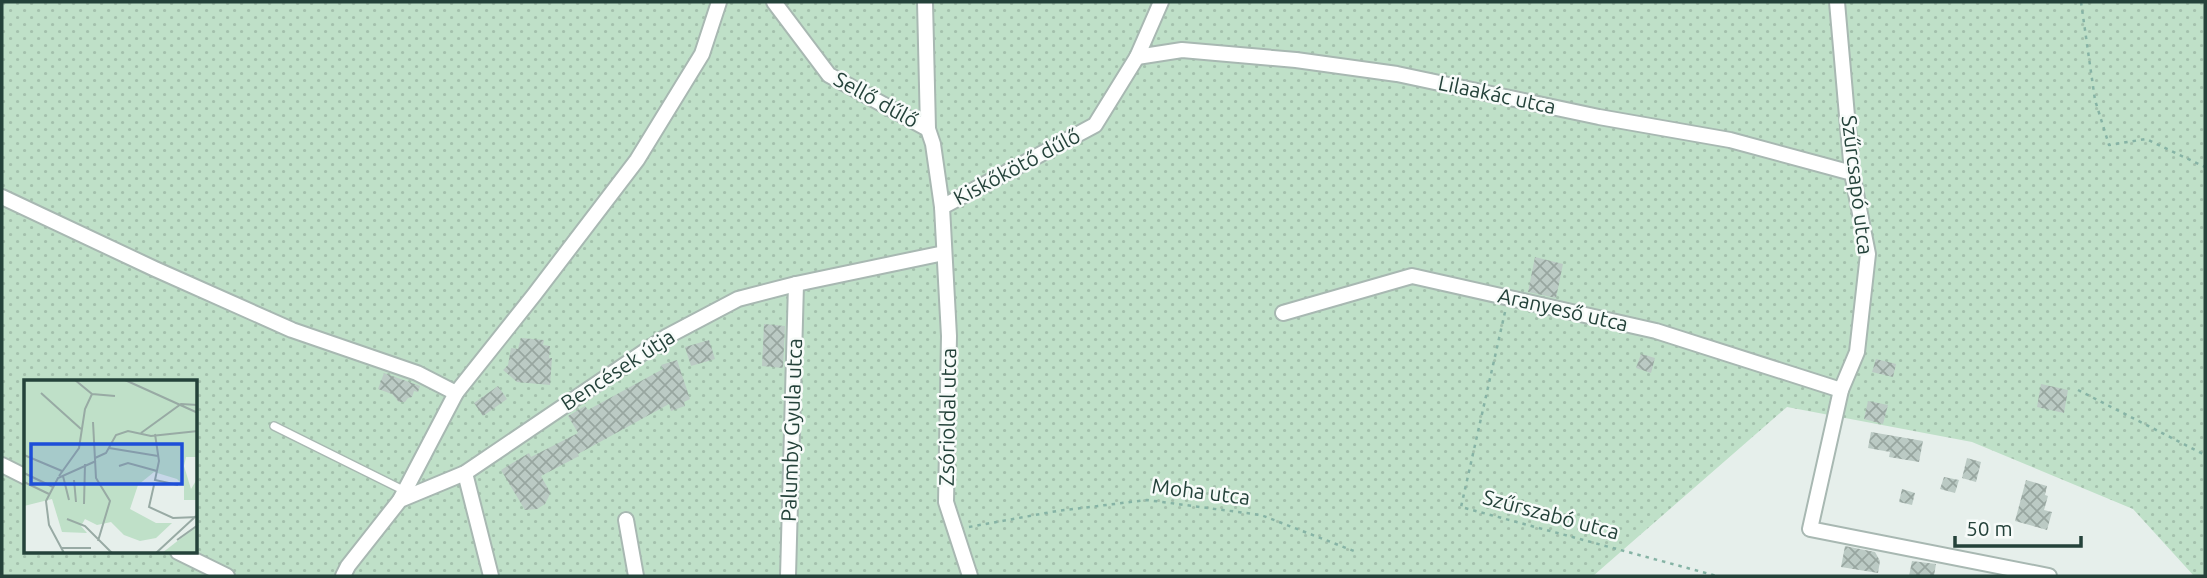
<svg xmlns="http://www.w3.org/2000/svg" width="2207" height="578" font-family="Ubuntu,sans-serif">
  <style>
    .garden { fill: url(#garden-dots); fill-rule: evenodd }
    .building { fill: url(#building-cross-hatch) }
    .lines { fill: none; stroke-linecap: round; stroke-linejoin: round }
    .service-casing { stroke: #a8b8b2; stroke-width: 10 }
    .minor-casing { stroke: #a8b8b2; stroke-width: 18 }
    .path { stroke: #86b3a5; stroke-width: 2.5; stroke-dasharray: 3.5 5; stroke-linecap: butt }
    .service { stroke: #fff; stroke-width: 7 }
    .minor { stroke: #fff; stroke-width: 14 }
    .labels { text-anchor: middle; stroke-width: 5; stroke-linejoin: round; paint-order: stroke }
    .street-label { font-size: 21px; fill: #24423a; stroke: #f7fbf9 }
    .inset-road { fill: none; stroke: #98aaa4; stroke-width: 2 }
    .view { fill: #1d4ed8; fill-opacity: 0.15; stroke: #1d4ed8; stroke-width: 3.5 }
    .inset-edge { fill: none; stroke: #24423a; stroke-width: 3.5 }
  </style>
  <defs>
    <pattern id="garden-dots" width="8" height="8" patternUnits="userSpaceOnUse" patternTransform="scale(1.75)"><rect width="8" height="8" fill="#bfe0c8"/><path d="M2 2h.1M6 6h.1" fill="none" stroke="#a4c1ad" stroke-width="1.8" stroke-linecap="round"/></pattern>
    <pattern id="building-cross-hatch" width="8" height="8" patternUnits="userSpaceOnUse" patternTransform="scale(1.75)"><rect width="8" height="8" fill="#bbcac4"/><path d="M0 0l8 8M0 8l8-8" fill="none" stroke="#98a6a0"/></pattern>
  </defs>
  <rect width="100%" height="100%" fill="#e6efeb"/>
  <path class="garden" d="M2,2H2205V576H2194L2133,509L1972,442L1787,407L1593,576H2ZM26,382H196V552H26Z"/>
  <g class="building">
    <polygon points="1535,257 1563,264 1556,298 1528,292"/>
    <polygon points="764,324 785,326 783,368 762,366"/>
    <polygon points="521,338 544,340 543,345 550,346 549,358 552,358 550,385 517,382 503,370 508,365 511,348 518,349"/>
    <polygon points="709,340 715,359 691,366 685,347"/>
    <polygon points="1641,354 1655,358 1651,373 1636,368"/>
    <polygon points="1876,359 1896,364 1893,377 1872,372"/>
    <polygon points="677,360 690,399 684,402 685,406 671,411 669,404 578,454 579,456 541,476 550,492 549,496 545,504 537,509 525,510 501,470 529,453 531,457 578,433 568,416 585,406 588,410 597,405 663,369 661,365"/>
    <polygon points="384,373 420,386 418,392 414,391 412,397 408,398 405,402 399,402 392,394 378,389"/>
    <polygon points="2041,384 2068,390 2064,413 2037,407"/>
    <polygon points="498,386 507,399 483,416 474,403"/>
    <polygon points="1868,401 1888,405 1883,424 1864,419"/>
    <polygon points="1871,432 1923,441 1919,462 1889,457 1890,452 1868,448"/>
    <polygon points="1967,458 1981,462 1976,482 1962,478"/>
    <polygon points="1944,477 1959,480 1955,493 1940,489"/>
    <polygon points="2026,480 2047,486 2045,495 2048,496 2044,510 2052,512 2047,530 2015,521"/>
    <polygon points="1902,489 1915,493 1912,505 1899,502"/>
    <polygon points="1845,546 1875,552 1880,561 1878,573 1841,567"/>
    <polygon points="1912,561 1936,564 1934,576 1909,576"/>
  </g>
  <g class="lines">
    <defs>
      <polyline id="service" points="274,426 405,491"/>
      <g id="minor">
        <polyline points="774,2 829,75 928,129"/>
        <polyline points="925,2 928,129 933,144 942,207 949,336 946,502 970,576"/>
        <polyline points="1837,2 1852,173 1868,254 1857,352 1841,390 1810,529 2049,576"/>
        <polyline points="1137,57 1182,50 1296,60 1397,74 1599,117 1730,140 1852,173"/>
        <polyline points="2,197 155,269 292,330 417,373 456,393"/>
        <polyline points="942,207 1095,125 1137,57 1161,2"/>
        <polyline points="1283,313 1412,276 1656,331 1841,390"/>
        <polyline points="2,465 26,477"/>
        <polyline points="465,473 491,576"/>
        <polyline points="400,500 456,393 534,295 637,160 702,54 719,2"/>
        <polyline points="626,520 636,576"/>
        <polyline points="178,552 227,576"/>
        <polyline points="343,576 348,566 400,500 465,473 666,337 738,299 796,284 944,253"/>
        <polyline points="788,576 796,284"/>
      </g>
    </defs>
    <use href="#service" class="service-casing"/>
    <use href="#minor" class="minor-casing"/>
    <g class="path">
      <polyline points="2081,2 2095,100 2109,145 2146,139 2205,167"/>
      <polyline points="1505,312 1461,507 1717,576"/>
      <polyline points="2078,390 2205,455"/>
      <polyline points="969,527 1057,511 1147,500 1261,515 1354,551"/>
    </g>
    <use href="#service" class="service"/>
    <use href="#minor" class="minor"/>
  </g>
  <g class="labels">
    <g class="street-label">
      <text transform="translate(1497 95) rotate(12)" y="7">Lilaakác utca</text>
      <text transform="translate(876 100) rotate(29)" y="7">Sellő dűlő</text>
      <text transform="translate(1017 167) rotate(-28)" y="7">Kiskőkötő dűlő</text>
      <text transform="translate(1857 185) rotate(83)" y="7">Szűrcsapó utca</text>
      <text transform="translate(1563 310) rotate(13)" y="7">Aranyeső utca</text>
      <text transform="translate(618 370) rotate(-33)" y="7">Bencések útja</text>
      <text transform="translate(948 417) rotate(-89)" y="7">Zsórioldal utca</text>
      <text transform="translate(792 430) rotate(-88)" y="7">Palumby Gyula utca</text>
      <text transform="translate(1201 492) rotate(7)" y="7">Moha utca</text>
      <text transform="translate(1551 515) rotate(15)" y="7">Szűrszabó utca</text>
    </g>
  </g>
  <g transform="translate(24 380)">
    <rect width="173" height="173" fill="#e6efeb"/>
    <path d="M173,146V173H138Z" fill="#bfe0c8"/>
    <path d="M0,0H173V77H162L160,86L167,109L173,99V120H160V106L153,99L130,92L114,105L106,129L132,143H148L132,158L116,161L100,155L87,142L73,145L61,139L57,146L63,153L38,152L28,119L0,126Z" fill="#bfe0c8"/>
    <path class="inset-road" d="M51,0L68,14L91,16M101,0L174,33M17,13L57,49M69,42L72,98L86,121L74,161M117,53L157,24L174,25M131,54L135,81L131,100L154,105M85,68L134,76M0,75L38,91M71,78L82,73L92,55L104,51L127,56L174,51M95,86L104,83L133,91M0,93L29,107M35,96L55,68L61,29L68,14M39,96L45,120M50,100L52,122M0,102L25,114M130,105L125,127L149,138L174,137M60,124L61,84M43,139L61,146L88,173M153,160L174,145M37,168H67M40,173L25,145L22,121L34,98L72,81M132,173L172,136"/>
    <path class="view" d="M7,64H158V104H7Z"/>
    <rect width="173" height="173" class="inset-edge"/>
  </g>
  <rect width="2207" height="578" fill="none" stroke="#24423a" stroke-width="7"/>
  <path d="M1955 536v10h126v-10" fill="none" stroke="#24423a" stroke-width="3.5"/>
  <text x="1966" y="536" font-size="21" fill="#24423a" stroke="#f7fbf9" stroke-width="5" paint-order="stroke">50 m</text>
</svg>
